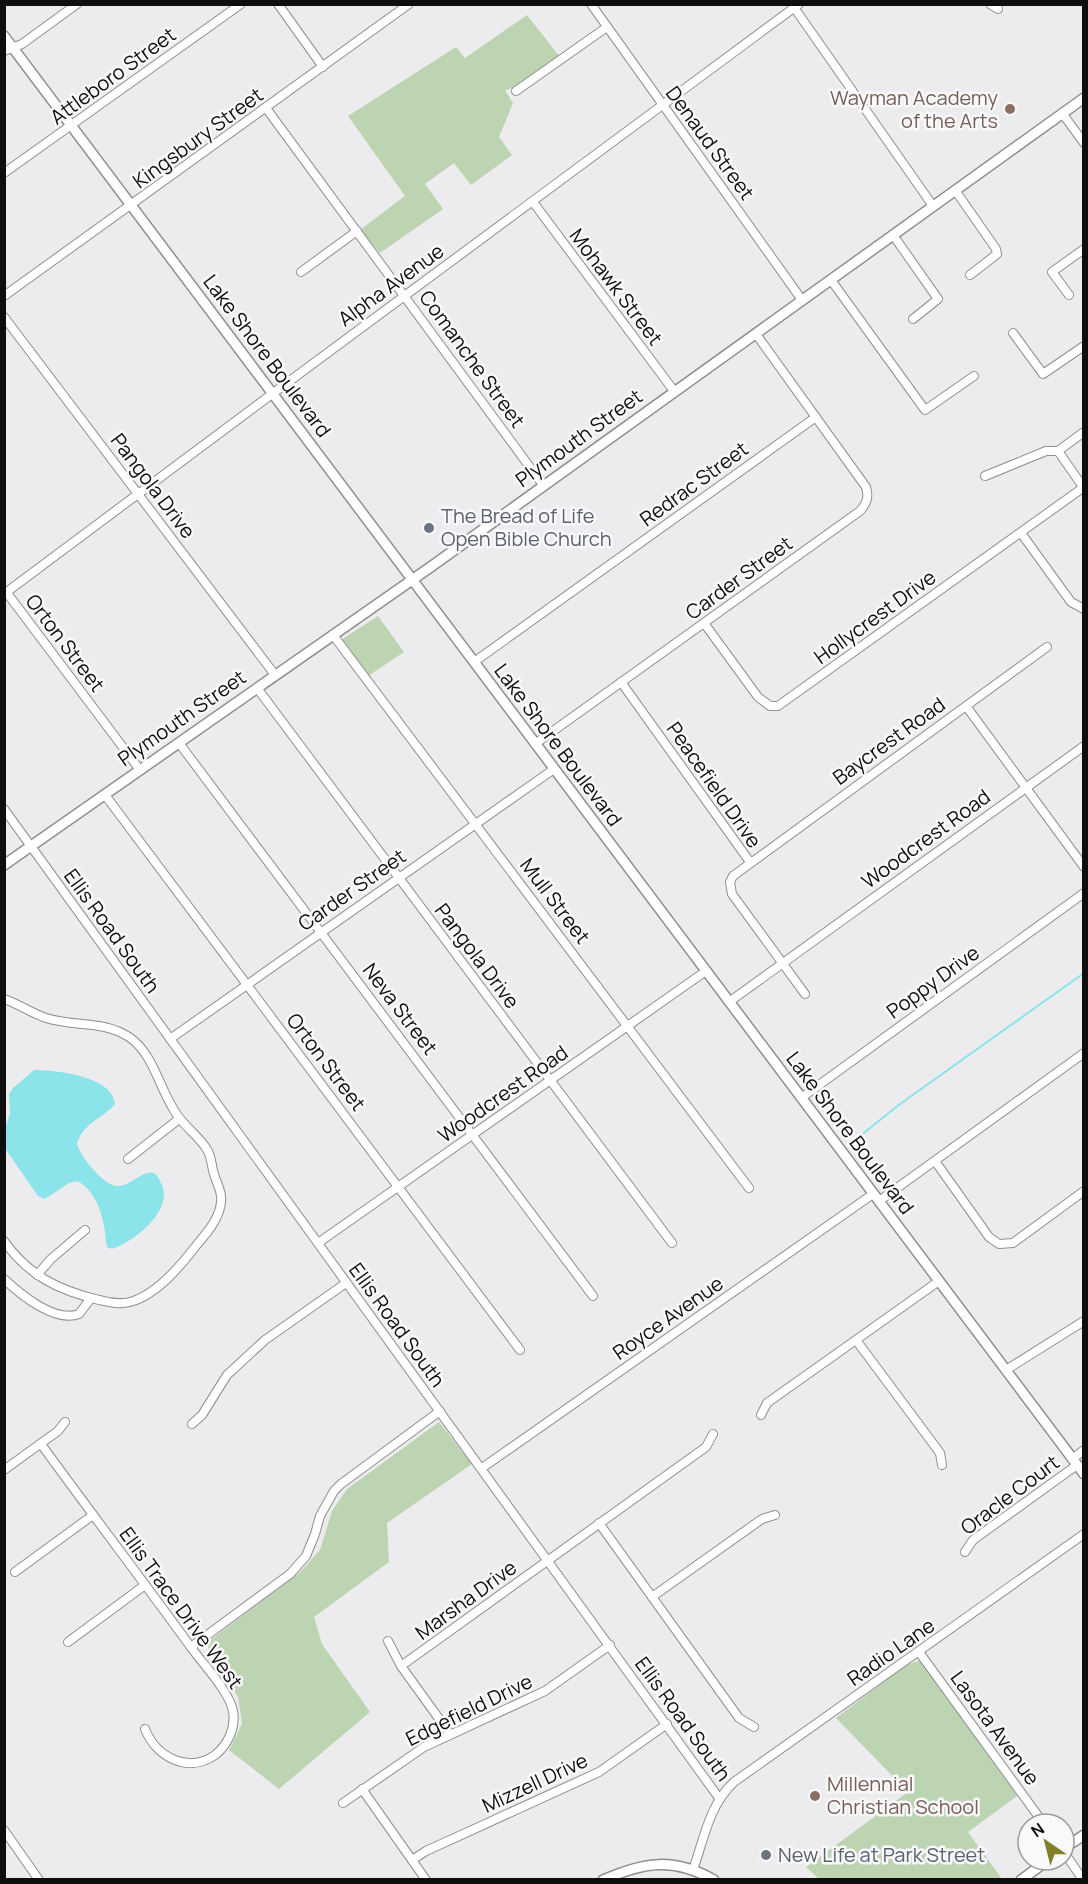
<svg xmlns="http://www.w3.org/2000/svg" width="1088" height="1884" font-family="Manrope,sans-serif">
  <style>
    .green { fill: #bdd4b3 }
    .water { fill: #8ce4eb }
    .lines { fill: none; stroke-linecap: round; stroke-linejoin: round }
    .stream { stroke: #8ce4eb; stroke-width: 2 }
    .minor-casing { stroke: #8f8f91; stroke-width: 10 }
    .tertiary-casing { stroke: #8f8f91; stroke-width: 12 }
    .minor { stroke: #fff; stroke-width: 8 }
    .tertiary { stroke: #fff; stroke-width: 9 }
    .education-dot { fill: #8d6e63; stroke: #f9f9fc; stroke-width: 2 }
    .worship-dot { fill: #6b7280; stroke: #f9f9fc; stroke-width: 2 }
    .labels { text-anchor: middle; stroke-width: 5; stroke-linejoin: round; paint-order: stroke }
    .street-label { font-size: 20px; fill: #0e0e0f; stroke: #f9f9fc }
    .education-label { font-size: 20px; fill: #785e54; stroke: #f9f9fc; text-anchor: end }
    .worship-label { font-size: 20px; fill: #5b616d; stroke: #f9f9fc; text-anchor: start }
  </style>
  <rect width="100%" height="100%" fill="#ececee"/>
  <g class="green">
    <polygon points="527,15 560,57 514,88 505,90 513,103 499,137 512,155 471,185 454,163 425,184 443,209 380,253 360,230 405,196 348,116 456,47 465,58"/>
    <polygon points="378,616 404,652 368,676 341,640"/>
    <polygon points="439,1422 472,1464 387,1523 389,1562 314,1617 322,1644 370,1712 279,1789 229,1750 242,1724 238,1697 208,1649 208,1642 301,1571 320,1550 332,1511 347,1489"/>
    <polygon points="918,1661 923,1662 1017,1796 968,1832 1002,1879 819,1879 806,1867 908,1792 836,1718 906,1665"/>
  </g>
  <path class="water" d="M34,1070C55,1070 113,1076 115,1104C102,1119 82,1124 77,1144C80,1156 104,1186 117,1186C130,1187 146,1167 155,1174C158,1176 160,1181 162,1185C173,1211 134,1242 112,1249L107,1247C105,1240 106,1234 104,1227C101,1208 94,1191 78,1181L69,1183L45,1199L38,1196L4,1147L5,1128L10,1114L9,1094L13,1088Z"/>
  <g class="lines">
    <polyline class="stream" points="855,1140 900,1104 1084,973"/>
    <defs>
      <g id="minor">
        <polyline points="278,4 323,67"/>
        <polyline points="591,4 802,300"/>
        <polyline points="990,4 998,9"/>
        <polyline points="793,6 933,206"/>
        <polyline points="4,51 22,44 77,4"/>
        <polyline points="516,91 607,27"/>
        <polyline points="266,108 543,485"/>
        <polyline points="1062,113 1084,143"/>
        <polyline points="4,173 241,4"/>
        <polyline points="955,190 996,249 997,254 970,275"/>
        <polyline points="533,202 674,391"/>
        <polyline points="893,235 938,299 913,319"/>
        <polyline points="301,272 357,231"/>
        <polyline points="831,280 925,410 974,376"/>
        <polyline points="1069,295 1052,272 1084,249"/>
        <polyline points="4,296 409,4"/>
        <polyline points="4,317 275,675"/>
        <polyline points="1013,333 1043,374 1084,346"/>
        <polyline points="1058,451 1083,487"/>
        <polyline points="1058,451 1084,432"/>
        <polyline points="985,476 1046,451 1058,451"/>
        <polyline points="1021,533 1071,602 1084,609"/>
        <polyline points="7,593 140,770"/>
        <polyline points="4,594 272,394 799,4"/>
        <polyline points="704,623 758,697 770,706 778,706 1084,487"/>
        <polyline points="333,635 749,1188"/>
        <polyline points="474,662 816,417"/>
        <polyline points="621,682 750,862"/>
        <polyline points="257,688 672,1243"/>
        <polyline points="966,706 1084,867"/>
        <polyline points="179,743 593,1296"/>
        <path d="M535,744L860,511C867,503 869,497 866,487L756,334"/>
        <polyline points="105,795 520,1350"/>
        <path d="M4,809C242,1139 482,1468 719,1798"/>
        <polyline points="805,994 732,894 730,882 733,876 1047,647"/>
        <path d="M4,999C19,1004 31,1013 46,1018C74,1027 103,1020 129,1037C153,1053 159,1087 174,1110C182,1125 197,1134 206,1148C212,1156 211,1165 214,1174C216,1181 220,1188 221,1196C223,1215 207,1233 195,1247C179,1268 156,1295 130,1302C119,1305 109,1302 99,1300C58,1290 29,1276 4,1241"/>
        <polyline points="729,1002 1084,746"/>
        <polyline points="170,1039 554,769"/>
        <polyline points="801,1098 1084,893"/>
        <polyline points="128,1159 179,1119"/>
        <polyline points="935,1161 989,1237 999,1244 1013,1243 1084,1191"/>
        <polyline points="879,1201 1084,1053"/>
        <polyline points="318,1243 706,971"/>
        <polyline points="37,1275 51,1259 85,1230"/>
        <path d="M4,1279C21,1295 55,1323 79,1314L91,1298"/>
        <polyline points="856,1340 940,1453 942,1465"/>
        <polyline points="1006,1370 1084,1321"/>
        <polyline points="761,1415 767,1403 939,1281"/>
        <polyline points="192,1424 202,1415 227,1375 265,1340 346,1283"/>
        <path d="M41,1444C91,1513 143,1581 193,1650C204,1665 230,1693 233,1711C236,1727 228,1745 215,1755C188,1774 156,1757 145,1729"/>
        <polyline points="1072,1459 1084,1450"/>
        <polyline points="482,1468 873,1194"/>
        <polyline points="4,1470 58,1431 65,1422"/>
        <polyline points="599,1523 739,1718 754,1727"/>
        <polyline points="965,1552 973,1540 1077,1465"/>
        <polyline points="15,1572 93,1515"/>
        <polyline points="652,1597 762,1519 775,1515"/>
        <polyline points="388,1641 401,1666 450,1734"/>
        <polyline points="68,1642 145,1585"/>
        <polyline points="191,1647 290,1574 306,1556 315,1534 320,1516 334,1491 341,1484 440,1411"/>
        <polyline points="919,1652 1044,1824"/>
        <polyline points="401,1666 706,1447 713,1434"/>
        <polyline points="362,1789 426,1880"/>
        <polyline points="343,1803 424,1747 545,1691 610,1645"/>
        <polyline points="4,1830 39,1880"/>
        <polyline points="1064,1852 1083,1880"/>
        <polyline points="412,1860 426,1851 599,1772 667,1724"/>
        <path d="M693,1870C704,1839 709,1805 734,1782L1084,1534"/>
      </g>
      <g id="tertiary">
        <polyline points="4,36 1084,1474"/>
        <polyline points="4,865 432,566 1084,98"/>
        <polyline points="1064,1848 1084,1835"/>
        <path d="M603,1880C644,1862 673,1857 714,1880"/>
        <polyline points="1021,1880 1048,1860"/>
      </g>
    </defs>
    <use href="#minor" class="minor-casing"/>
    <use href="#tertiary" class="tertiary-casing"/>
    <use href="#minor" class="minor"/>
    <use href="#tertiary" class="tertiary"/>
  </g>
  <g class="education-dot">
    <circle cx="1010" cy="109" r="6"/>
    <circle cx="815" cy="1796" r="6"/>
  </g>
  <g class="worship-dot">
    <circle cx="429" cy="528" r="6"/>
    <circle cx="766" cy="1855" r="6"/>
  </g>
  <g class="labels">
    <g class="street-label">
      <text transform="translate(113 76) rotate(-36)" y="7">Attleboro Street</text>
      <text transform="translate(198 138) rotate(-36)" y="7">Kingsbury Street</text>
      <text transform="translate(710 143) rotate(54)" y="7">Denaud Street</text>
      <text transform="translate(391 285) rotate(-36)" y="7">Alpha Avenue</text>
      <text transform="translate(616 287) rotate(53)" y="7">Mohawk Street</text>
      <text transform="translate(267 356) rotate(53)" y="7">Lake Shore Boulevard</text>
      <text transform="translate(472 359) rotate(54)" y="7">Comanche Street</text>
      <text transform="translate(579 438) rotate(-36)" y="7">Plymouth Street</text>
      <text transform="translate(694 484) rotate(-36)" y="7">Redrac Street</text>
      <text transform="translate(153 486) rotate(53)" y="7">Pangola Drive</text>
      <text transform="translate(739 578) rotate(-36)" y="7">Carder Street</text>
      <text transform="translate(875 617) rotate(-36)" y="7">Hollycrest Drive</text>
      <text transform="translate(65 643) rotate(53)" y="7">Orton Street</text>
      <text transform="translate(182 718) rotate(-35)" y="7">Plymouth Street</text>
      <text transform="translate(889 741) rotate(-36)" y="7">Baycrest Road</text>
      <text transform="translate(558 745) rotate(53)" y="7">Lake Shore Boulevard</text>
      <text transform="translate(714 785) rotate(55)" y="7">Peacefield Drive</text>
      <text transform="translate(926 839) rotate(-36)" y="7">Woodcrest Road</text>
      <text transform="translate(352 890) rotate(-35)" y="7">Carder Street</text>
      <text transform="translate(555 901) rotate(53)" y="7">Mull Street</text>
      <text transform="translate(112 931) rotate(54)" y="7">Ellis Road South</text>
      <text transform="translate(477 956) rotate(53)" y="7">Pangola Drive</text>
      <text transform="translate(933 982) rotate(-36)" y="7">Poppy Drive</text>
      <text transform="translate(400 1009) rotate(53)" y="7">Neva Street</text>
      <text transform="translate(326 1062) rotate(53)" y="7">Orton Street</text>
      <text transform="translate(503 1094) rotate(-35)" y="7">Woodcrest Road</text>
      <text transform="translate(850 1133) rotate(53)" y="7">Lake Shore Boulevard</text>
      <text transform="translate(668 1318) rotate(-35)" y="7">Royce Avenue</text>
      <text transform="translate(397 1325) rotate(54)" y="7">Ellis Road South</text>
      <text transform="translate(1010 1495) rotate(-37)" y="7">Oracle Court</text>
      <text transform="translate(466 1600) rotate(-36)" y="7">Marsha Drive</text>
      <text transform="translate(181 1608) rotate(54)" y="7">Ellis Trace Drive West</text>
      <text transform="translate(891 1652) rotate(-35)" y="7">Radio Lane</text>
      <text transform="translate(469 1710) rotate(-26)" y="7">Edgefield Drive</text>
      <text transform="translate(683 1719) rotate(54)" y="7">Ellis Road South</text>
      <text transform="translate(995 1728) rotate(54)" y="7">Lasota Avenue</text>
      <text transform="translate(535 1783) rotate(-25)" y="7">Mizzell Drive</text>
    </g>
    <g class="education-label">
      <text x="998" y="105">Wayman Academy<tspan x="998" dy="23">of the Arts</tspan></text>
      <text x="827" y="1791" text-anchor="start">Millennial<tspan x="827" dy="23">Christian School</tspan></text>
    </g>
    <g class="worship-label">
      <text x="441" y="523">The Bread of Life<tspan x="441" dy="23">Open Bible Church</tspan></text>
      <text x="778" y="1862">New Life at Park Street</text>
    </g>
  </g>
  <rect width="1088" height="1884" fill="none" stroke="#0e0e0f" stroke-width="12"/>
  <g transform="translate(1046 1842) rotate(325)"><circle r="28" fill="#f9f9fc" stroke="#9b9b9d" stroke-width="1.5"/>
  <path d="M0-4.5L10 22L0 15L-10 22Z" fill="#818029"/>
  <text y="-9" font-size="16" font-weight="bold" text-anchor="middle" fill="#0e0e0f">N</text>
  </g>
</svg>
